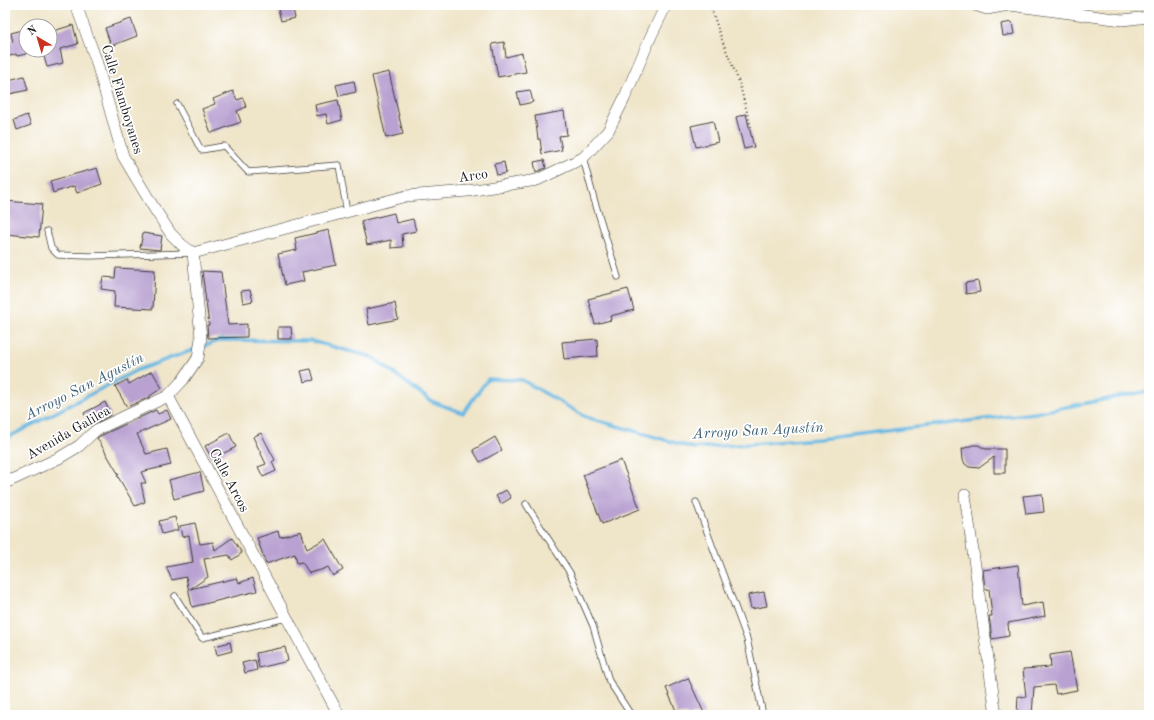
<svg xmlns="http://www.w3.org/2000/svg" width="1154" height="720" font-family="'Old Standard TT',serif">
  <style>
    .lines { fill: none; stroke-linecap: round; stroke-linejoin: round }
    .stream { stroke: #68b8e2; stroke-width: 3.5 }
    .building { fill: #b9a2d2 }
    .service-casing { stroke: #3c3a36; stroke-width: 7 }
    .minor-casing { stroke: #3c3a36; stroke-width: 12 }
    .path { stroke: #3c3a36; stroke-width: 2; stroke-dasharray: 1 3; stroke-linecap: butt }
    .service { stroke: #fff; stroke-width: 5.5 }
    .minor { stroke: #fff; stroke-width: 11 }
    .labels { text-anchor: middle; stroke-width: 3.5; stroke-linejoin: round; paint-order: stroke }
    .street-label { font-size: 14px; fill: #1c1c1c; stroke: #fff }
    .water-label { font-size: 15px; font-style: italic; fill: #3e6275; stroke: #fff }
  </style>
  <rect width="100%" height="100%" fill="#fff"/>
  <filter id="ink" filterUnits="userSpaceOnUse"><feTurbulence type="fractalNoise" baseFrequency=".025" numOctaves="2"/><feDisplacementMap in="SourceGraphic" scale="8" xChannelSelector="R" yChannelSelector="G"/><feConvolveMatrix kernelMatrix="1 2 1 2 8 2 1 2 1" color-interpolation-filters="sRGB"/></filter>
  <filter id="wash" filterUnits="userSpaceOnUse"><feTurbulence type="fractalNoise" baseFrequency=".012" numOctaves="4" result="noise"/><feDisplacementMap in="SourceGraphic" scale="16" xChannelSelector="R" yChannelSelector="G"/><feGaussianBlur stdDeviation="0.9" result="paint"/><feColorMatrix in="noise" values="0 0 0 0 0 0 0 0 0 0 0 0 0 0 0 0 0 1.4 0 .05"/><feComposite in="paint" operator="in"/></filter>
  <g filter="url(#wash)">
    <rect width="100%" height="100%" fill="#efe5c9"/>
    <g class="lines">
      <polyline class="stream" points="5,439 137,370 221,340 311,341 372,357 431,401 463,413 488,379 522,380 586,417 693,448 819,439 1035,413 1149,391"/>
    </g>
    <g id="blocks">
      <g class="building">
        <polygon points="277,5 292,5 295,18 281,21"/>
        <polygon points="131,19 137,36 111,46 105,28"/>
        <polygon points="1012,22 1014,34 1003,36 1001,24"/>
        <polygon points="73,25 78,44 60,49 63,63 47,67 42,50 50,50 50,32"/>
        <polygon points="26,29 26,54 17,56 16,54 7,57 5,44 13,42 11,33"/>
        <polygon points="504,42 506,57 522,53 526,72 498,77 492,44"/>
        <polygon points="389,72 403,134 386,138 372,76"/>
        <polygon points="24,76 28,90 5,95 5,81"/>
        <polygon points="354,81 356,92 339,96 336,85"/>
        <polygon points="530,90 533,102 520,105 517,92"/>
        <polygon points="233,91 237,100 243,98 246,107 237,111 241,122 211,133 202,109 215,104 213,99"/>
        <polygon points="338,100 342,120 328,124 326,114 317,116 315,105"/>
        <polygon points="564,111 567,135 559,136 562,150 542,154 540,139 538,139 535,116"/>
        <polygon points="746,114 754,147 744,149 736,117"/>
        <polygon points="27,115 31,125 17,130 14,120"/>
        <polygon points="713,121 718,142 696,147 691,126"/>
        <polygon points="544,160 546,168 536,172 534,162"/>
        <polygon points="504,162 506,173 497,175 494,164"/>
        <polygon points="97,168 102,184 77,193 74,186 53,193 50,181"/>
        <polygon points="5,201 42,204 39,237 5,234"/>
        <polygon points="394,213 396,223 413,219 416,231 402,234 403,247 391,248 391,240 367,245 361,221"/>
        <polygon points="329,230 336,265 302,272 304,281 285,285 278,254 297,250 295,238"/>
        <polygon points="143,233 162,236 160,250 140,248"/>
        <polygon points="116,268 155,270 153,309 114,307 115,291 101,289 103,277 115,278"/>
        <polygon points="202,271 221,272 228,325 247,324 247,337 208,338 207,325 209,325"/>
        <polygon points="978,281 980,292 966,294 965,283"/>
        <polygon points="628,289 634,310 610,316 611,320 595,324 588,299"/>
        <polygon points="250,290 253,301 243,303 241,291"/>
        <polygon points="395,303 398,319 369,325 366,309"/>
        <polygon points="278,327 291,327 292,339 278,339"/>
        <polygon points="597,339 598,356 564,359 562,342"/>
        <polygon points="311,369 314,380 304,382 301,371"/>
        <polygon points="152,371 162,388 150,396 150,397 127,407 115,386 127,380 129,384"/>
        <polygon points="105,402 111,415 90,426 84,413"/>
        <polygon points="156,410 158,414 167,410 171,419 137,434 146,454 167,449 171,465 141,472 146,483 141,483 145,502 135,506 117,475 119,475 97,438 100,436"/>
        <polygon points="229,433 236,447 212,459 205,446"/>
        <polygon points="261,433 275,460 272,462 276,471 263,477 258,467 266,464 253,437"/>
        <polygon points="495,437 502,450 480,462 473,450"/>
        <polygon points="973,445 978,445 986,449 1005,449 1005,473 994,473 994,457 979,468 969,467 965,464 963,460 962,449"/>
        <polygon points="621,460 640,509 602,524 583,475"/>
        <polygon points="200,472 204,491 174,499 169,480"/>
        <polygon points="506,490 511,498 501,504 496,496"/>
        <polygon points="1042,494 1044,512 1026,514 1023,496"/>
        <polygon points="175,517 178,530 162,534 159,521"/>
        <polygon points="195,523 200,544 213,542 215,550 232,538 242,553 232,560 229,555 204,559 208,577 190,589 237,578 239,583 253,578 257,591 192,607 186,577 172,580 166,567 193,562 189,535 182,537 180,526"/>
        <polygon points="278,531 280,537 301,531 307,549 325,539 343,570 333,576 328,567 321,570 309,573 302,562 297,563 295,554 266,564 257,538"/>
        <polygon points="1018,565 1022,606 1043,602 1045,616 1008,623 1009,636 992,639 989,616 992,616 989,589 985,589 983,570"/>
        <polygon points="764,592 767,606 751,609 748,595"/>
        <polygon points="230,642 232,651 217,655 215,646"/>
        <polygon points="285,647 288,661 259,668 256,653"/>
        <polygon points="1070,652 1077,690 1056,694 1054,685 1034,687 1032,715 1017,715 1018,696 1026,697 1023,669 1051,667 1050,655"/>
        <polygon points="255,660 257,670 245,673 242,663"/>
        <polygon points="688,678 705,715 678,715 666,688"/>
      </g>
    </g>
  </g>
  <g filter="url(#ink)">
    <use href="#blocks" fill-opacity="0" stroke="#3c3a36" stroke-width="1"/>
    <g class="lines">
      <defs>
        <g id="service">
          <polyline points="177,104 201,150 224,146 248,172 339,165 347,213"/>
          <polyline points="583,158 594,199 618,277"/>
          <polyline points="47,231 51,248 58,255 90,256 191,253"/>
          <polyline points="696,502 747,639 763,715"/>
          <polyline points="526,504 570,573 593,626 609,681 631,715"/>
          <polyline points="175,596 202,638 286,618"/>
        </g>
        <g id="minor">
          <polyline points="76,5 96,60 123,156 154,208 171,234 182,245 193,253"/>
          <polyline points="975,5 987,9 1008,5"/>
          <polyline points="1010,5 1122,20 1149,17"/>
          <polyline points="193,253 406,196 468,191 537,180 583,158 608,131 624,99 651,36 666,5"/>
          <polyline points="168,396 339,715"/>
          <polyline points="5,483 59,458 79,446 96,430 168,396 183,380 198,358 201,338 193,253"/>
          <polyline points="965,495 996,715"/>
        </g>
      </defs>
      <use href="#service" class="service-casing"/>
      <use href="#minor" class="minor-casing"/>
      <polyline class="path" points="710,5 722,40 739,82 751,127"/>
      <use href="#service" class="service"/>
      <use href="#minor" class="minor"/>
    </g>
  </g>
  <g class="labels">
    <g class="street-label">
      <text transform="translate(123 99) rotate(73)" y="5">Calle Flamboyanes</text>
      <text transform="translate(473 175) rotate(-8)" y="5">Arco</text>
      <text transform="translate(68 432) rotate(-30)" y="5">Avenida Galilea</text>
      <text transform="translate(230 480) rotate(62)" y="5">Calle Arcos</text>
    </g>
    <g class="water-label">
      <text transform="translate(84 386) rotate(-27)" y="5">Arroyo San Agustín</text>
      <text transform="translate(758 430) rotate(-3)" y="5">Arroyo San Agustín</text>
    </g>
  </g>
  <rect width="1154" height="720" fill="none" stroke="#fff" stroke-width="20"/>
  <g transform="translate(38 38) rotate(322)"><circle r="19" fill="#ffffff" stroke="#a4a4a4"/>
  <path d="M0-3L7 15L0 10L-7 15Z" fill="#c8321e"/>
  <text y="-6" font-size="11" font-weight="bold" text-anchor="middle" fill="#1c1c1c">N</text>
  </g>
</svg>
